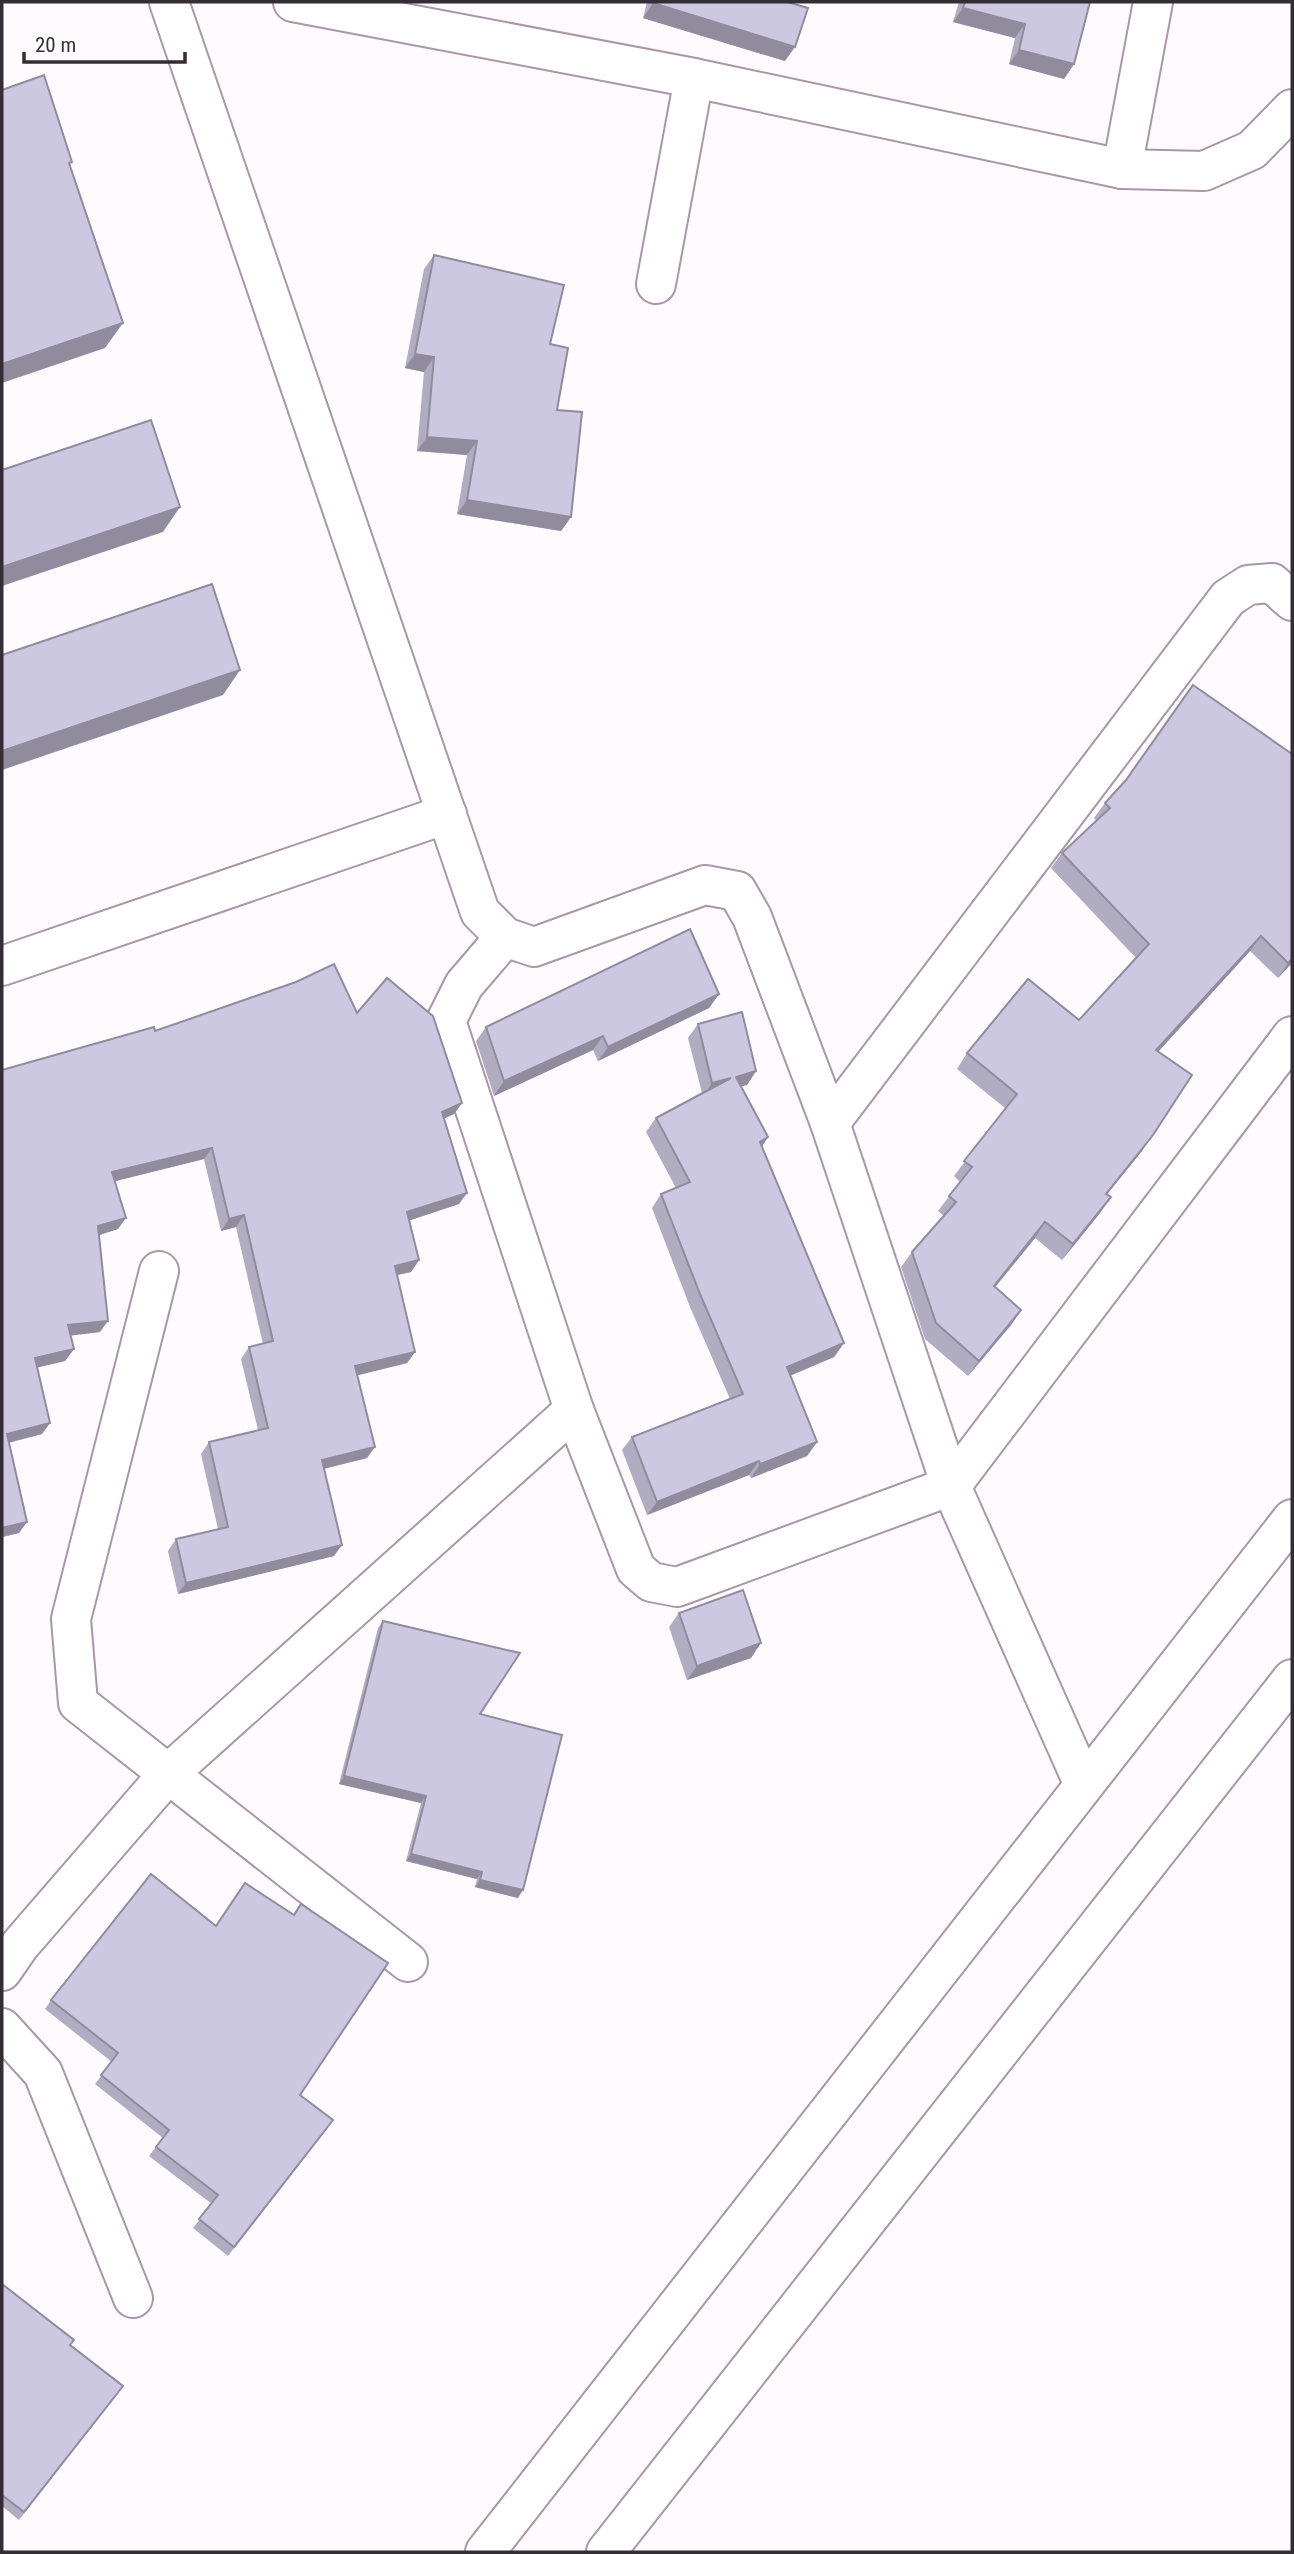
<svg xmlns="http://www.w3.org/2000/svg" width="1294" height="2554" font-family="'Roboto Condensed',sans-serif">
  <style>
    .lines { fill: none; stroke-linecap: round; stroke-linejoin: round }
    .minor-casing { stroke: #a997a9; stroke-width: 42 }
    .major-casing { stroke: #a997a9; stroke-width: 42 }
    .minor { stroke: #fff; stroke-width: 38 }
    .major { stroke: #fff; stroke-width: 38 }
    .wall { fill: #b0acc2 }
    .shaded-wall { fill: #908c9e }
    .building { fill: #cdc8e1; stroke: #908c9e; stroke-width: 2 }
  </style>
  <rect width="100%" height="100%" fill="#fefafe"/>
  <g class="lines">
    <defs>
      <g id="minor">
        <polyline points="169,2 480,912 505,937 534,947 705,885 737,891 752,917 830,1123 951,1486 1084,1785"/>
        <polyline points="293,2 694,78 1122,169 1204,171 1252,150 1292,109"/>
        <polyline points="1122,169 1153,2"/>
        <polyline points="656,284 694,78"/>
        <polyline points="505,937 464,985 446,1021 574,1410 636,1569 651,1582 677,1587 951,1486 1292,1036"/>
        <polyline points="2,966 447,814"/>
        <polyline points="830,1123 1228,598 1248,585 1272,583 1292,601"/>
        <polyline points="159,1271 71,1619 78,1703 408,1962"/>
        <polyline points="2,1971 20,1945 168,1774 574,1410"/>
        <polyline points="2,2028 43,2073 133,2298"/>
      </g>
      <g id="major">
        <polyline points="485,2552 1292,1519"/>
        <polyline points="606,2552 1292,1679"/>
      </g>
    </defs>
    <use href="#minor" class="minor-casing"/>
    <use href="#major" class="major-casing"/>
    <use href="#minor" class="minor"/>
    <use href="#major" class="major"/>
  </g>
  <g class="wall">
    <polygon points="647,2 787,2 785,61 643,18"/>
    <polygon points="959,2 1090,2 1074,64 1064,79 1009,64 1015,38 953,22"/>
    <polygon points="434,255 550,344 557,410 571,517 561,531 457,514 467,455 417,451 424,372 405,368 424,269"/>
    <polygon points="1105,803 1292,963 1278,978 1250,951 1158,1052 1142,1151 1107,1194 1100,1213 1062,1260 1035,1238 995,1287 1021,1310 1011,1325 968,1376 925,1339 901,1267 912,1252 944,1216 938,1211 960,1182 954,1176 1005,1108 957,1069 967,1053 1079,1020 1136,958 1051,868 1062,853 1096,820 1094,818"/>
    <polygon points="719,994 709,1008 598,1061 593,1050 494,1096 476,1041 486,1027"/>
    <polygon points="357,1013 462,1103 454,1114 444,1118 459,1204 410,1220 419,1260 411,1272 397,1275 415,1352 407,1363 357,1375 367,1458 324,1469 334,1556 178,1594 168,1551 176,1539 218,1529 201,1454 209,1442 258,1430 241,1359 249,1347 263,1344 236,1227 221,1231 204,1159 115,1181 118,1229 99,1235 100,1332 70,1335 74,1349 65,1361 37,1367 42,1434 9,1443 19,1533 2,1537 2,1070 155,1031"/>
    <polygon points="698,1024 756,1071 747,1085 741,1086 768,1137 762,1146 844,1343 834,1357 790,1376 817,1442 807,1456 751,1478 749,1475 647,1515 622,1450 632,1437 730,1399 690,1307 652,1208 661,1194 676,1188 646,1132 656,1118 702,1093 688,1038"/>
    <polygon points="679,1613 751,1658 687,1680 669,1627"/>
    <polygon points="383,1621 480,1714 518,1898 475,1887 477,1879 406,1861 421,1803 339,1784 378,1628"/>
    <polygon points="51,2000 300,2095 327,2129 228,2256 193,2228 212,2204 149,2156 163,2138 95,2084 112,2062 45,2009"/>
    <polygon points="2,2284 71,2345 118,2393 19,2520 2,2506"/>
  </g>
  <g class="shaded-wall">
    <polygon points="653,3 795,47 785,61 643,18"/>
    <polygon points="963,8 1025,24 1015,38 953,22"/>
    <polygon points="1019,50 1074,64 1064,79 1009,64"/>
    <polygon points="123,323 105,348 2,383 2,364"/>
    <polygon points="415,354 434,357 424,372 405,368"/>
    <polygon points="427,437 477,441 467,455 417,451"/>
    <polygon points="467,500 571,517 561,531 457,514"/>
    <polygon points="180,507 163,532 2,586 2,567"/>
    <polygon points="240,670 223,695 2,770 2,751"/>
    <polygon points="1261,936 1250,951 1145,1066 1156,1050"/>
    <polygon points="1292,959 1292,963 1278,978 1288,963"/>
    <polygon points="719,994 709,1008 598,1061 608,1047"/>
    <polygon points="603,1036 593,1050 494,1096 504,1081"/>
    <polygon points="756,1071 747,1085 726,1090 736,1077"/>
    <polygon points="731,1078 703,1097 712,1083"/>
    <polygon points="462,1103 454,1114 434,1123 442,1112"/>
    <polygon points="1153,1135 1142,1151 1095,1209 1106,1194"/>
    <polygon points="768,1137 759,1151 760,1142"/>
    <polygon points="212,1148 204,1159 104,1184 112,1172"/>
    <polygon points="467,1193 459,1204 399,1224 407,1212"/>
    <polygon points="1111,1197 1100,1213 1062,1260 1073,1244"/>
    <polygon points="244,1215 236,1227 221,1231 229,1219"/>
    <polygon points="126,1218 118,1229 90,1238 98,1226"/>
    <polygon points="1045,1222 1035,1238 983,1302 994,1286"/>
    <polygon points="419,1260 411,1272 387,1277 395,1266"/>
    <polygon points="1021,1310 1011,1325 968,1376 979,1361"/>
    <polygon points="108,1321 100,1332 60,1337 68,1325"/>
    <polygon points="844,1343 834,1357 777,1381 787,1367"/>
    <polygon points="74,1349 65,1361 27,1370 35,1358"/>
    <polygon points="415,1352 407,1363 347,1378 355,1366"/>
    <polygon points="50,1423 42,1434 2,1444 7,1434"/>
    <polygon points="817,1442 807,1456 751,1478 760,1464"/>
    <polygon points="375,1447 367,1458 314,1471 322,1460"/>
    <polygon points="759,1461 749,1475 647,1515 657,1502"/>
    <polygon points="27,1522 19,1533 2,1537 2,1528"/>
    <polygon points="342,1545 334,1556 178,1594 186,1583"/>
    <polygon points="761,1643 751,1658 687,1680 697,1666"/>
    <polygon points="344,1776 426,1796 421,1803 339,1784"/>
    <polygon points="411,1854 482,1872 477,1879 406,1861"/>
    <polygon points="480,1880 523,1890 518,1898 475,1887"/>
  </g>
  <g class="building">
    <polygon points="653,2 787,2 808,8 795,47 653,3"/>
    <polygon points="965,2 1090,2 1074,64 1019,50 1025,24 963,8"/>
    <polygon points="44,75 72,162 69,163 123,323 2,364 2,90"/>
    <polygon points="434,255 564,285 550,344 568,348 557,410 582,412 571,517 467,500 477,441 427,437 434,357 415,354"/>
    <polygon points="151,420 180,507 2,567 2,470"/>
    <polygon points="212,584 240,670 2,751 2,655"/>
    <polygon points="1193,685 1292,754 1292,959 1288,963 1261,936 1156,1050 1192,1075 1153,1135 1106,1194 1111,1197 1073,1244 1045,1222 994,1286 1021,1310 979,1361 936,1323 912,1252 956,1202 949,1196 972,1167 964,1161 1017,1094 967,1053 1028,979 1079,1020 1149,944 1062,853 1110,808 1105,803 1126,780"/>
    <polygon points="690,929 719,994 608,1047 603,1036 504,1081 486,1027"/>
    <polygon points="334,964 357,1013 387,978 433,1016 462,1103 442,1112 467,1193 407,1212 419,1260 395,1266 415,1352 355,1366 375,1447 322,1460 342,1545 186,1583 176,1539 228,1527 209,1442 268,1428 249,1347 273,1341 244,1215 229,1219 212,1148 112,1172 126,1218 98,1226 108,1321 68,1325 74,1349 35,1358 50,1423 7,1434 27,1522 2,1528 2,1070 154,1027 155,1031 296,982"/>
    <polygon points="742,1012 756,1071 736,1077 768,1137 760,1142 844,1343 787,1367 817,1442 760,1464 759,1461 657,1502 632,1437 743,1394 700,1294 661,1194 690,1182 656,1118 731,1078 712,1083 698,1024"/>
    <polygon points="743,1590 761,1643 697,1666 679,1613"/>
    <polygon points="383,1621 520,1653 480,1714 562,1735 523,1890 480,1880 482,1872 411,1854 426,1796 344,1776"/>
    <polygon points="151,1874 216,1926 245,1883 294,1915 301,1904 388,1963 300,2095 333,2120 234,2247 199,2219 218,2195 156,2147 169,2130 101,2075 118,2053 51,2000"/>
    <polygon points="2,2284 74,2340 70,2345 123,2386 24,2512 2,2495"/>
  </g>
  <rect width="1294" height="2554" fill="none" stroke="#352d35" stroke-width="7"/>
  <path d="M24 52v10h161v-10" fill="none" stroke="#352d35" stroke-width="3.5"/>
  <text x="35" y="52" font-size="21" fill="#352d35" stroke="#ffffff" stroke-width="5" paint-order="stroke">20 m</text>
</svg>
